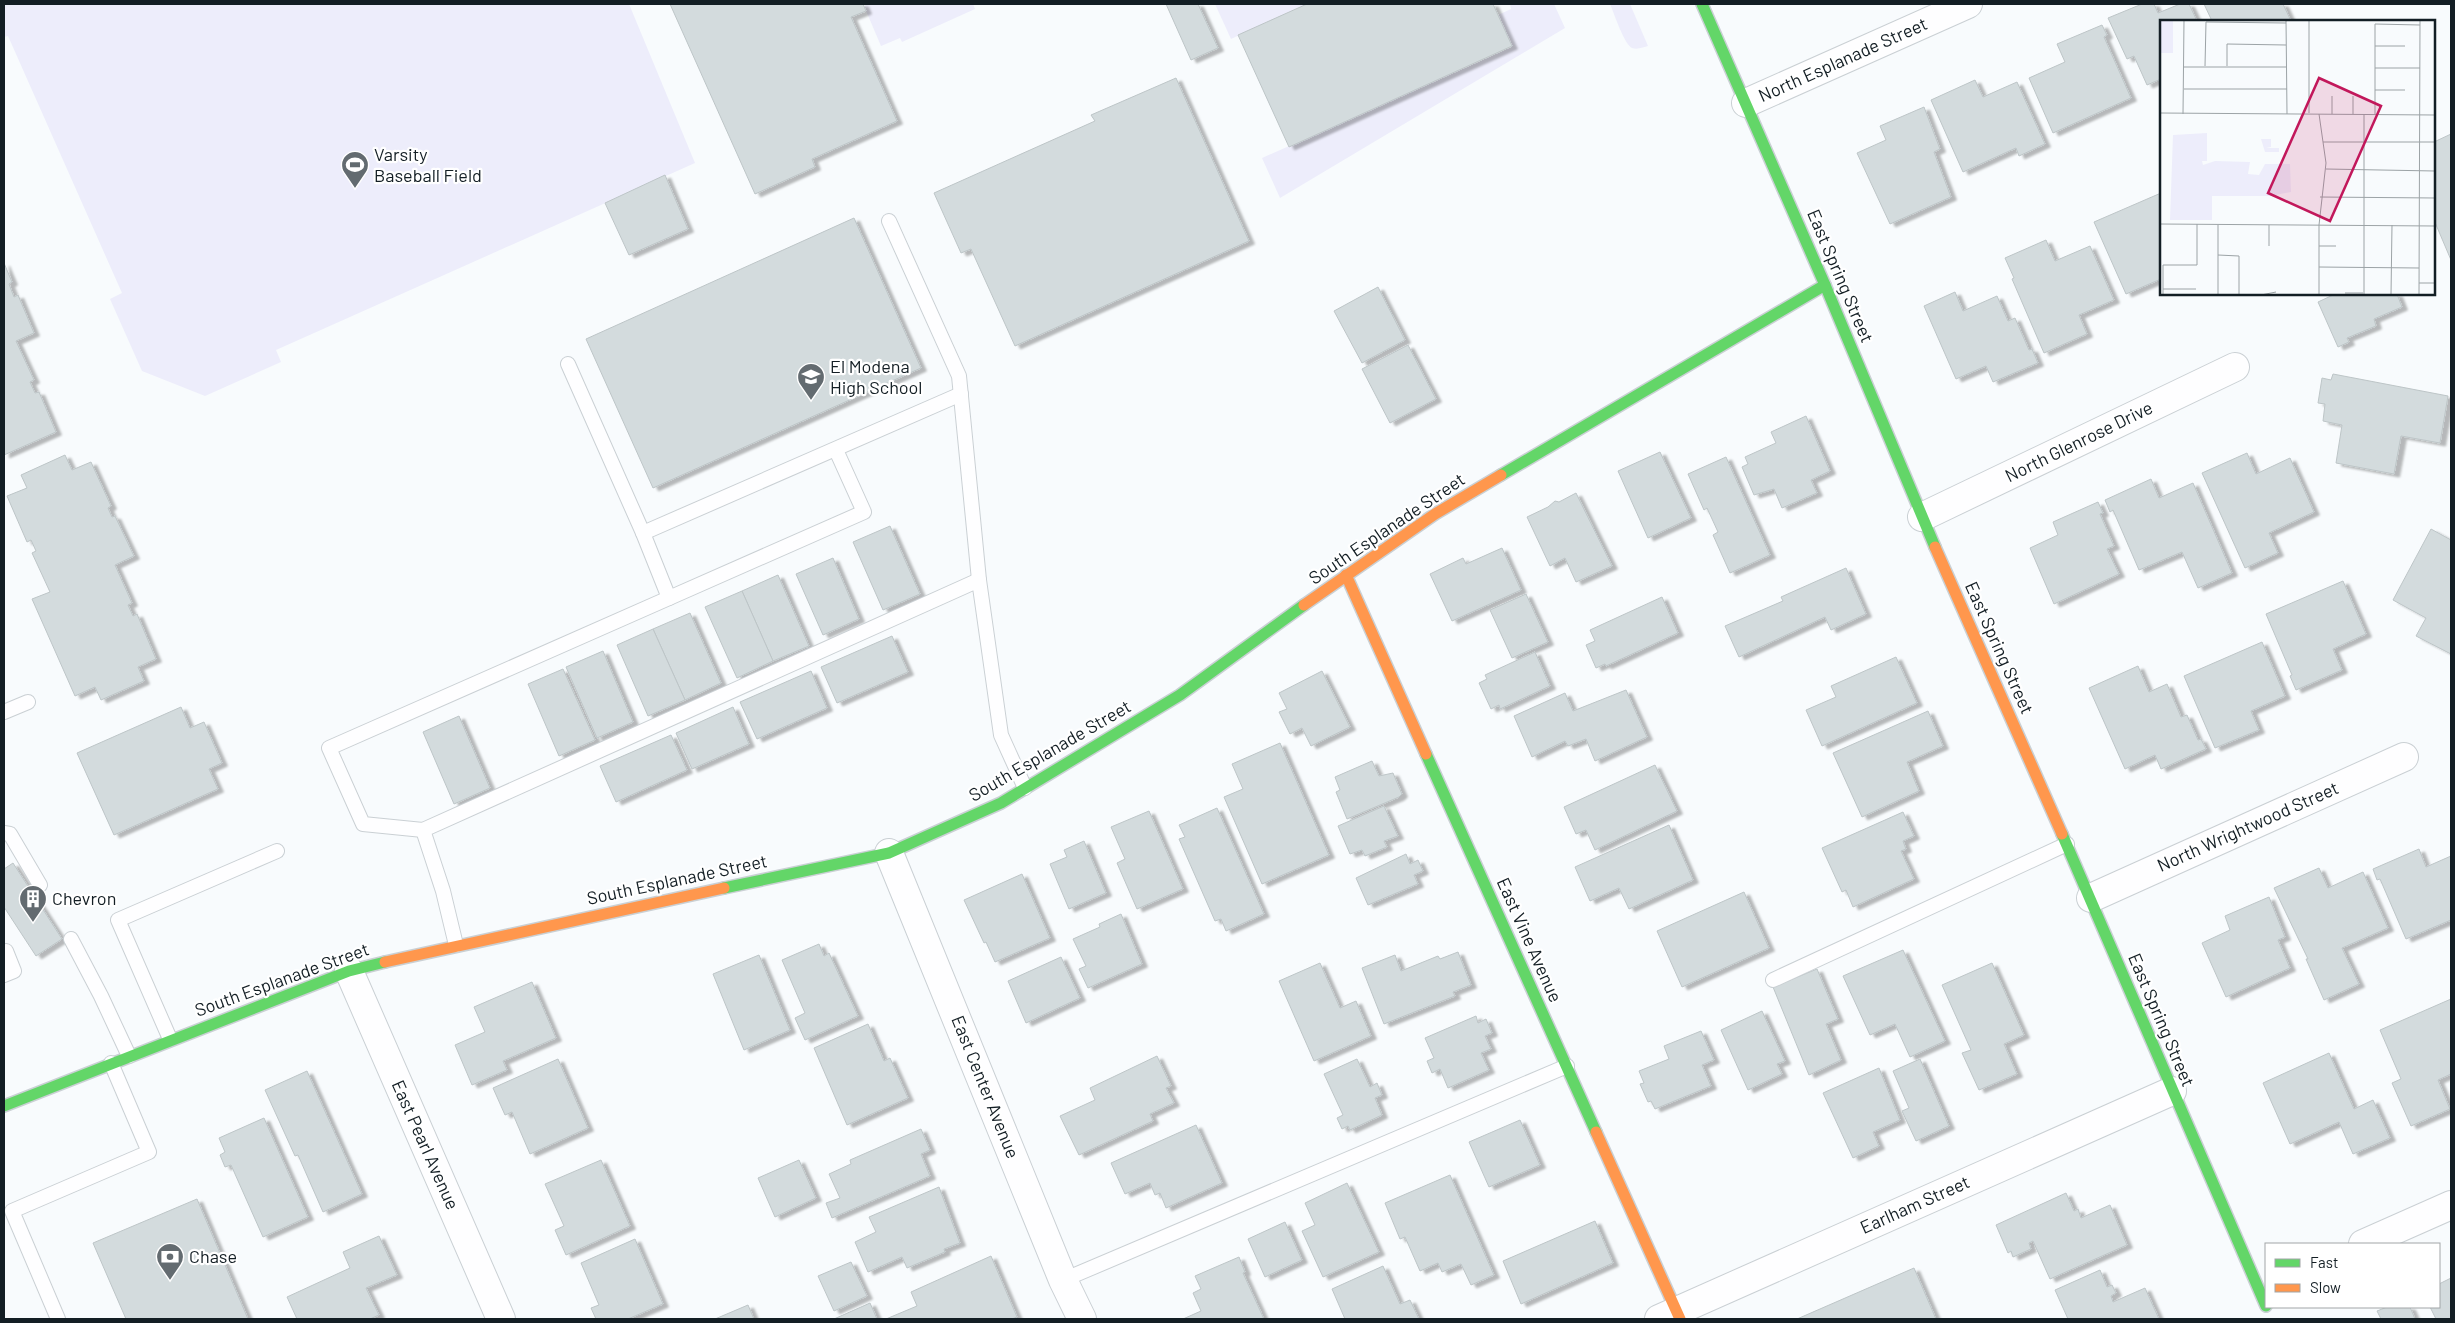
<svg xmlns="http://www.w3.org/2000/svg" width="2455" height="1323" font-family="Barlow,sans-serif">
  <style>
    .green { fill: #ededfb }
    .building { fill: #d3dbdd; stroke: #bdc5c7; filter: url(#shadow) }
    .lines { fill: none; stroke-linecap: round; stroke-linejoin: round }
    .lane-casing { stroke: #cad0d4; stroke-width: 16 }
    .street-casing { stroke: #cad0d4; stroke-width: 30 }
    .fast-casing { stroke: #cad0d4; stroke-width: 14 }
    .slow-casing { stroke: #cad0d4; stroke-width: 14 }
    .lane { stroke: #fefeff; stroke-width: 14 }
    .street { stroke: #fefeff; stroke-width: 28 }
    .fast { stroke: #63d668; stroke-width: 11 }
    .slow { stroke: #ff974d; stroke-width: 11 }
    .labels { text-anchor: middle; stroke-width: 4.5; stroke-linejoin: round; paint-order: stroke }
    .street-label { font-size: 18px; fill: #131e24; stroke: #fff }
    .poi-label { font-size: 18px; fill: #131e24; stroke: #fff; text-anchor: start }
    .inset-road { fill: none; stroke: #9ca3a6; stroke-width: 1 }
    .view { fill: #c2185b; fill-opacity: 0.15; stroke: #c2185b; stroke-width: 2.5 }
    .inset-edge { fill: none; stroke: #131e24; stroke-width: 2.5 }
  </style>
  <defs>
    <filter id="shadow"><feDropShadow dx="5.5" dy="3" stdDeviation="1" flood-color="#0004"/></filter>
  </defs>
  <rect width="100%" height="100%" fill="#f8fbfd"/>
  <g class="green">
    <polygon points="4,4 629,4 695,163 276,350 281,362 205,396 142,371 110,299 122,293 8,36 4,37"/>
    <polygon points="869,4 973,4 975,9 902,42 900,38 881,46 864,6"/>
    <polygon points="1215,4 1307,4 1231,39"/>
    <polygon points="1510,4 1554,4 1565,28 1280,198 1262,158 1512,47 1498,15 1511,9"/>
    <path d="M1610,4H1630L1648,46C1644,47 1638,50 1632,48C1624,44 1614,13 1610,4Z"/>
  </g>
  <g class="building">
    <polygon points="670,4 863,4 866,11 851,17 897,121 812,159 815,167 755,194"/>
    <polygon points="1166,4 1198,4 1218,48 1191,60"/>
    <polygon points="1307,4 1493,4 1512,46 1289,147 1238,35"/>
    <polygon points="2142,4 2154,4 2158,13 2180,4 2189,4 2197,21 2161,21 2161,79 2147,85 2134,56 2127,59 2108,18"/>
    <polygon points="2204,4 2283,4 2291,21 2212,21"/>
    <polygon points="2102,25 2107,35 2104,37 2131,98 2053,133 2029,78 2065,62 2057,44"/>
    <polygon points="1176,78 1249,241 1015,346 971,249 961,253 934,193 1095,121 1091,115"/>
    <polygon points="1975,80 1983,97 2017,82 2045,144 2019,156 2016,148 1963,172 1931,100"/>
    <polygon points="1924,107 1940,149 1934,152 1951,197 1890,224 1857,153 1886,140 1880,126"/>
    <polygon points="2451,134 2451,260 2434,220 2434,142"/>
    <polygon points="665,175 688,229 629,255 605,203"/>
    <polygon points="2161,193 2161,279 2126,294 2094,222"/>
    <polygon points="854,218 921,368 653,488 586,339"/>
    <polygon points="2046,240 2055,261 2090,246 2114,300 2079,315 2087,334 2044,353 2012,279 2014,278 2005,258"/>
    <polygon points="4,263 12,282 9,284 14,297 18,295 34,333 16,341 34,380 30,382 35,393 39,392 56,432 4,455"/>
    <polygon points="1378,287 1405,340 1362,363 1334,311"/>
    <polygon points="1955,292 1963,311 1997,296 2008,321 2015,318 2029,350 2032,349 2038,363 1993,382 1986,366 1956,379 1924,306"/>
    <polygon points="2332,294 2397,294 2402,307 2374,319 2376,326 2347,338 2349,342 2338,347 2318,302 2333,295"/>
    <polygon points="1408,345 1436,399 1390,423 1362,369"/>
    <polygon points="2333,374 2448,396 2440,443 2401,436 2394,474 2336,463 2342,425 2323,421 2325,404 2318,403 2322,378 2331,380"/>
    <polygon points="1806,416 1830,471 1811,480 1817,493 1782,508 1774,489 1754,495 1742,467 1748,464 1745,457 1776,443 1771,432"/>
    <polygon points="1660,452 1691,518 1648,538 1618,471"/>
    <polygon points="2247,453 2256,474 2290,458 2314,512 2269,533 2278,553 2245,568 2202,473"/>
    <polygon points="65,455 72,470 91,462 111,506 108,508 112,517 115,516 134,556 115,565 132,603 128,605 133,616 137,614 156,659 138,667 144,681 101,700 95,687 75,696 32,599 50,592 32,553 36,551 31,540 27,542 7,496 27,488 21,475"/>
    <polygon points="1726,457 1770,555 1730,573 1713,535 1718,532 1707,508 1704,510 1688,474"/>
    <polygon points="2151,479 2159,498 2193,483 2232,573 2198,588 2182,552 2139,570 2113,510 2110,512 2105,500"/>
    <polygon points="1576,493 1612,566 1576,582 1565,558 1550,566 1527,517 1548,507 1555,501 1559,502"/>
    <polygon points="2098,502 2103,513 2100,514 2114,546 2107,549 2119,574 2054,604 2030,548 2058,535 2053,522"/>
    <polygon points="890,526 920,594 883,610 853,542"/>
    <polygon points="2431,529 2451,540 2451,654 2416,636 2426,618 2393,600"/>
    <polygon points="1502,548 1521,590 1452,621 1430,574 1463,558 1466,564"/>
    <polygon points="833,558 859,619 823,635 796,574"/>
    <polygon points="1846,568 1866,614 1831,630 1825,617 1739,657 1725,626 1783,601 1781,597"/>
    <polygon points="778,575 809,646 773,661 742,591"/>
    <polygon points="2343,581 2366,634 2333,649 2342,670 2296,690 2290,676 2292,675 2266,614"/>
    <polygon points="742,591 773,661 737,678 705,607"/>
    <polygon points="1526,594 1548,642 1512,658 1490,610"/>
    <polygon points="1662,597 1678,633 1606,666 1605,664 1596,668 1586,645 1595,641 1590,630"/>
    <polygon points="690,613 721,683 685,700 653,629"/>
    <polygon points="653,629 685,700 648,716 617,645"/>
    <polygon points="892,636 908,672 837,703 821,667"/>
    <polygon points="2262,642 2285,696 2251,711 2259,730 2215,748 2184,676"/>
    <polygon points="603,651 633,722 597,738 566,667"/>
    <polygon points="1535,652 1550,686 1500,709 1499,705 1491,709 1479,683 1487,679 1485,675"/>
    <polygon points="1896,657 1917,703 1822,746 1806,710 1836,697 1831,686"/>
    <polygon points="2138,666 2149,692 2167,684 2181,717 2187,715 2198,740 2201,739 2206,749 2161,769 2155,755 2125,769 2089,688"/>
    <polygon points="563,669 595,740 559,756 528,684"/>
    <polygon points="811,671 827,708 757,739 740,702"/>
    <polygon points="1322,671 1350,727 1311,746 1302,728 1290,734 1279,712 1287,709 1279,693"/>
    <polygon points="1626,690 1647,737 1595,761 1586,739 1568,746 1565,741 1532,757 1514,716 1565,693 1573,711"/>
    <polygon points="181,707 190,728 204,722 222,763 209,769 218,789 114,835 77,753"/>
    <polygon points="733,707 749,744 692,769 676,733"/>
    <polygon points="1928,711 1943,746 1907,762 1919,791 1862,817 1833,753"/>
    <polygon points="459,716 490,788 454,804 423,732"/>
    <polygon points="671,735 687,770 616,802 600,766"/>
    <polygon points="1280,743 1329,855 1262,884 1224,797 1243,789 1232,764"/>
    <polygon points="1372,761 1379,776 1393,773 1402,794 1399,797 1347,819 1336,792 1340,790 1335,777"/>
    <polygon points="1655,765 1677,811 1595,850 1586,830 1576,834 1564,807"/>
    <polygon points="1384,806 1398,836 1384,841 1387,847 1365,856 1362,850 1350,854 1338,826"/>
    <polygon points="1217,808 1264,914 1226,931 1221,919 1215,921 1179,839 1185,837 1179,825"/>
    <polygon points="1149,811 1183,889 1137,909 1117,863 1125,859 1111,827"/>
    <polygon points="1903,812 1914,836 1903,841 1906,849 1901,851 1914,879 1853,907 1846,890 1842,892 1822,848"/>
    <polygon points="1669,825 1693,880 1629,909 1619,888 1590,901 1575,867"/>
    <polygon points="1084,841 1106,893 1069,909 1050,864 1067,857 1064,850"/>
    <polygon points="2419,849 2426,867 2451,856 2451,920 2406,939 2380,879 2377,880 2373,869"/>
    <polygon points="1406,854 1410,864 1418,860 1423,871 1414,875 1418,884 1368,905 1356,878"/>
    <polygon points="13,863 62,939 36,956 4,907 4,869"/>
    <polygon points="2319,868 2328,888 2363,872 2388,928 2342,948 2359,984 2324,1000 2306,959 2308,959 2274,888"/>
    <polygon points="1022,874 1050,938 995,962 986,942 984,943 964,900"/>
    <polygon points="1744,892 1769,948 1682,987 1657,931"/>
    <polygon points="2269,897 2285,937 2278,940 2290,968 2226,997 2202,943 2230,930 2225,916"/>
    <polygon points="1121,914 1142,964 1088,988 1079,969 1086,966 1073,939 1100,927 1099,924"/>
    <polygon points="819,944 824,956 829,953 858,1016 805,1040 795,1018 805,1013 782,960"/>
    <polygon points="1903,950 1945,1041 1910,1057 1895,1024 1870,1035 1843,976"/>
    <polygon points="1458,952 1471,985 1453,992 1455,996 1384,1024 1362,968 1395,955 1401,971 1438,956 1440,959"/>
    <polygon points="759,955 790,1030 744,1050 713,974"/>
    <polygon points="1061,957 1080,998 1026,1023 1008,981"/>
    <polygon points="1320,963 1340,1008 1356,1001 1371,1036 1314,1061 1279,981"/>
    <polygon points="1992,963 2024,1035 2004,1044 2017,1074 1979,1090 1962,1053 1971,1050 1942,985"/>
    <polygon points="1817,969 1838,1019 1826,1024 1841,1060 1809,1075 1773,987"/>
    <polygon points="532,982 556,1038 503,1061 507,1070 472,1085 455,1045 485,1032 474,1007"/>
    <polygon points="2451,999 2451,1074 2438,1080 2450,1109 2411,1126 2392,1083 2401,1079 2380,1030"/>
    <polygon points="1762,1011 1785,1061 1777,1064 1782,1074 1748,1090 1721,1030"/>
    <polygon points="1476,1016 1478,1023 1486,1019 1492,1033 1485,1036 1491,1049 1481,1053 1489,1070 1448,1088 1440,1069 1432,1073 1427,1061 1434,1058 1425,1038"/>
    <polygon points="868,1024 884,1061 890,1058 908,1098 847,1125 814,1048"/>
    <polygon points="1701,1031 1714,1060 1702,1065 1711,1086 1655,1109 1651,1101 1648,1102 1640,1084 1644,1083 1639,1071 1669,1059 1664,1046"/>
    <polygon points="2329,1053 2354,1109 2373,1100 2390,1138 2353,1154 2339,1122 2290,1144 2263,1083"/>
    <polygon points="1157,1056 1171,1086 1166,1088 1174,1103 1150,1114 1153,1121 1079,1155 1060,1116 1095,1100 1090,1088"/>
    <polygon points="558,1059 588,1128 530,1154 512,1112 505,1115 493,1088"/>
    <polygon points="1357,1059 1370,1087 1377,1083 1382,1095 1375,1098 1382,1115 1350,1130 1348,1126 1342,1129 1337,1118 1343,1115 1324,1074"/>
    <polygon points="1920,1059 1949,1126 1916,1141 1902,1111 1909,1108 1893,1071"/>
    <polygon points="1879,1068 1900,1120 1873,1132 1879,1146 1853,1158 1823,1093"/>
    <polygon points="307,1071 362,1194 323,1212 298,1155 295,1156 265,1090"/>
    <polygon points="264,1118 308,1217 263,1237 231,1165 225,1167 220,1155 225,1152 219,1138"/>
    <polygon points="1520,1120 1540,1165 1489,1187 1469,1142"/>
    <polygon points="1196,1125 1222,1183 1166,1208 1160,1193 1155,1195 1150,1183 1125,1194 1111,1163"/>
    <polygon points="921,1129 930,1150 921,1154 930,1176 832,1218 826,1203 840,1198 829,1174 851,1164 850,1160"/>
    <polygon points="601,1160 630,1226 566,1255 555,1230 564,1226 545,1184"/>
    <polygon points="799,1160 816,1198 775,1217 758,1178"/>
    <polygon points="1450,1175 1494,1275 1471,1285 1461,1264 1442,1272 1438,1263 1420,1271 1405,1237 1400,1239 1385,1203"/>
    <polygon points="1347,1183 1379,1252 1323,1277 1302,1231 1315,1225 1305,1203"/>
    <polygon points="939,1187 960,1243 944,1249 945,1252 907,1268 902,1257 868,1272 855,1242 876,1232 869,1217"/>
    <polygon points="2066,1193 2074,1211 2078,1209 2081,1218 2110,1205 2127,1245 2050,1279 2033,1241 2029,1243 2031,1249 2013,1257 2011,1251 2008,1253 1996,1225"/>
    <polygon points="197,1199 248,1319 126,1319 93,1243"/>
    <polygon points="1595,1221 1613,1263 1521,1304 1503,1261"/>
    <polygon points="1285,1222 1302,1260 1265,1277 1248,1239"/>
    <polygon points="379,1236 397,1275 366,1288 379,1315 370,1319 297,1319 287,1297 350,1268 343,1252"/>
    <polygon points="635,1239 663,1304 628,1319 596,1319 591,1308 599,1305 581,1263"/>
    <polygon points="991,1256 1017,1317 1012,1319 886,1319 917,1306 911,1292"/>
    <polygon points="1239,1257 1245,1272 1243,1273 1264,1319 1183,1319 1201,1311 1193,1293 1201,1289 1195,1276"/>
    <polygon points="851,1262 867,1296 834,1311 818,1276"/>
    <polygon points="1383,1266 1400,1304 1410,1300 1419,1319 1345,1319 1332,1289"/>
    <polygon points="1914,1268 1936,1319 1797,1319"/>
    <polygon points="2100,1270 2107,1287 2112,1285 2116,1293 2111,1296 2113,1302 2145,1288 2159,1319 2068,1319 2055,1290"/>
    <polygon points="2451,1278 2451,1319 2436,1319 2430,1307 2439,1307 2439,1284"/>
    <polygon points="870,1303 877,1319 834,1319"/>
    <polygon points="748,1305 754,1319 715,1319"/>
    <polygon points="2387,1307 2410,1307 2415,1319 2381,1319 2377,1311"/>
  </g>
  <g class="lines">
    <defs>
      <g id="lane">
        <polyline points="889,221 959,376 979,580"/>
        <polyline points="568,364 643,533 961,394"/>
        <polyline points="669,598 864,512 836,450"/>
        <polyline points="4,712 28,702"/>
        <polyline points="423,830 363,824 329,748 669,598 643,533"/>
        <polyline points="4,833 10,834 40,885"/>
        <polyline points="71,939 101,996 129,1056"/>
        <polyline points="456,945 443,891 423,830 979,580 1001,735 1025,788"/>
        <polyline points="4,975 14,971 6,951"/>
        <polyline points="1773,980 2067,844"/>
        <polyline points="170,1039 118,920 277,851"/>
        <polyline points="1063,1280 1567,1066"/>
        <polyline points="58,1319 12,1211 149,1152 111,1063"/>
      </g>
      <g id="street">
        <polyline points="1746,103 1968,4"/>
        <polyline points="1922,517 2235,367"/>
        <polyline points="889,853 1063,1280 1082,1319"/>
        <polyline points="2091,898 2404,757"/>
        <polyline points="349,971 501,1319"/>
        <polyline points="2363,1244 2451,1205"/>
        <polyline points="1659,1319 2172,1091"/>
      </g>
      <g id="fast">
        <polyline points="1702,4 1825,285 1935,547"/>
        <polyline points="1501,475 1825,285"/>
        <polyline points="1426,754 1596,1132"/>
        <polyline points="2062,834 2266,1306"/>
        <polyline points="724,888 889,853 1001,803 1180,695 1304,605"/>
        <polyline points="4,1106 349,971 385,962"/>
      </g>
      <g id="slow">
        <polyline points="1935,547 2062,834"/>
        <polyline points="1346,575 1426,754"/>
        <polyline points="1304,605 1435,514 1501,475"/>
        <polyline points="385,962 724,888"/>
        <polyline points="1596,1132 1680,1319"/>
      </g>
    </defs>
    <use href="#lane" class="lane-casing"/>
    <use href="#street" class="street-casing"/>
    <use href="#fast" class="fast-casing"/>
    <use href="#slow" class="slow-casing"/>
    <use href="#lane" class="lane"/>
    <use href="#street" class="street"/>
    <use href="#fast" class="fast"/>
    <use href="#slow" class="slow"/>
  </g>
  <defs>
    <symbol id="stadium-pin" viewBox="-11 -11 22 30"><path d="M0 17L-7.5 6A9.5 9.5 0 1 1 7.5 6Z" fill="#636b70" stroke="#fff"/><path d="M0-5a6.5 5 0 1 0 0 10a6.5 5 0 1 0 0-10ZM-3.5-1.8h7v3.6h-7Z" fill="#fff"/></symbol>
    <symbol id="school-pin" viewBox="-11 -11 22 30"><path d="M0 17L-7.5 6A9.5 9.5 0 1 1 7.5 6Z" fill="#636b70" stroke="#fff"/><path d="M0-5L7-2L0 1L-7-2ZM-4 1L0 2.5L4 1V4Q0 6-4 4Z" fill="#fff"/></symbol>
    <symbol id="building-pin" viewBox="-11 -11 22 30"><path d="M0 17L-7.5 6A9.5 9.5 0 1 1 7.5 6Z" fill="#636b70" stroke="#fff"/><path d="M-4-6H4V6H1V3H-1V6H-4ZM-2.5-4.3h1.7v1.8h-1.7ZM.8-4.3h1.7v1.8H.8ZM-2.5-1h1.7V.8h-1.7ZM.8-1h1.7V.8H.8Z" fill="#fff"/></symbol>
    <symbol id="bank-pin" viewBox="-11 -11 22 30"><path d="M0 17L-7.5 6A9.5 9.5 0 1 1 7.5 6Z" fill="#636b70" stroke="#fff"/><path d="M-6-4H6V4H-6ZM0-2.3a2.3 2.3 0 1 0 0 4.6a2.3 2.3 0 1 0 0-4.6Z" fill="#fff"/></symbol>
  </defs>
  <g fill-rule="evenodd">
    <use href="#stadium-pin" x="339" y="149" width="32" height="43"/>
    <use href="#school-pin" x="795" y="361" width="32" height="43"/>
    <use href="#building-pin" x="17" y="883" width="32" height="43"/>
    <use href="#bank-pin" x="154" y="1241" width="32" height="43"/>
  </g>
  <g class="labels">
    <g class="street-label">
      <text transform="translate(1843 60) rotate(-24)" y="6">North Esplanade Street</text>
      <text transform="translate(1840 276) rotate(67)" y="6">East Spring Street</text>
      <text transform="translate(2079 442) rotate(-26)" y="6">North Glenrose Drive</text>
      <text transform="translate(1387 529) rotate(-34)" y="6">South Esplanade Street</text>
      <text transform="translate(1999 648) rotate(66)" y="6">East Spring Street</text>
      <text transform="translate(1050 751) rotate(-30)" y="6">South Esplanade Street</text>
      <text transform="translate(2248 827) rotate(-24)" y="6">North Wrightwood Street</text>
      <text transform="translate(677 880) rotate(-12)" y="6">South Esplanade Street</text>
      <text transform="translate(1529 940) rotate(66)" y="6">East Vine Avenue</text>
      <text transform="translate(282 980) rotate(-20)" y="6">South Esplanade Street</text>
      <text transform="translate(2161 1020) rotate(67)" y="6">East Spring Street</text>
      <text transform="translate(985 1087) rotate(68)" y="6">East Center Avenue</text>
      <text transform="translate(425 1145) rotate(66)" y="6">East Pearl Avenue</text>
      <text transform="translate(1915 1205) rotate(-24)" y="6">Earlham Street</text>
    </g>
    <g class="poi-label">
      <text x="374" y="161">Varsity<tspan x="374" dy="21">Baseball Field</tspan></text>
      <text x="830" y="373">El Modena<tspan x="830" dy="21">High School</tspan></text>
      <text x="52" y="905">Chevron</text>
      <text x="189" y="1263">Chase</text>
    </g>
  </g>
  <g transform="translate(2160 20)">
    <rect width="275" height="275" fill="#f8fbfd"/>
    <path d="M0,0H13V33H0ZM47,113V141H42L43,145L55,141L90,142L88,154L99,155L105,144H130L131,172L110,176H52V200H10L13,115ZM101,119H111V127L106,128H119V132H105Z" fill="#ededfb"/>
    <path class="inset-road" d="M126,0L127,94M149,0V93M215,26H245M45,46L46,2L126,3M67,46V24L126,25M24,47H127M215,48H260M24,69H127M215,70H245M172,76V94M193,76V94M0,93L275,95M23,94L24,0M159,94L166,143L159,205M215,94V4L260,5M163,122H275M166,149L275,151M160,177L275,178M0,204L275,206M109,205V226M159,226H176M58,235L79,236V275M159,247L259,248M259,263H275M3,269H36M185,273H203M3,275V245H37V204M58,275V205M101,275L116,272M159,275V205M204,275V94M231,275L232,205M259,275L260,0"/>
    <path class="view" d="M159,58L221,86L170,201L108,173Z"/>
    <rect width="275" height="275" class="inset-edge"/>
  </g>
  <rect width="2455" height="1323" fill="none" stroke="#131e24" stroke-width="10"/>
  <rect x="2265" y="1243" width="175" height="65" fill="#ffffff" stroke="#a1a5a7"/>
  <rect x="2275" y="1259" width="25" height="8" fill="#63d668" stroke="#a1a5a7"/>
  <text x="2310" y="1268" font-size="15" fill="#131e24">Fast</text>
  <rect x="2275" y="1284" width="25" height="8" fill="#ff974d" stroke="#a1a5a7"/>
  <text x="2310" y="1293" font-size="15" fill="#131e24">Slow</text>
</svg>
